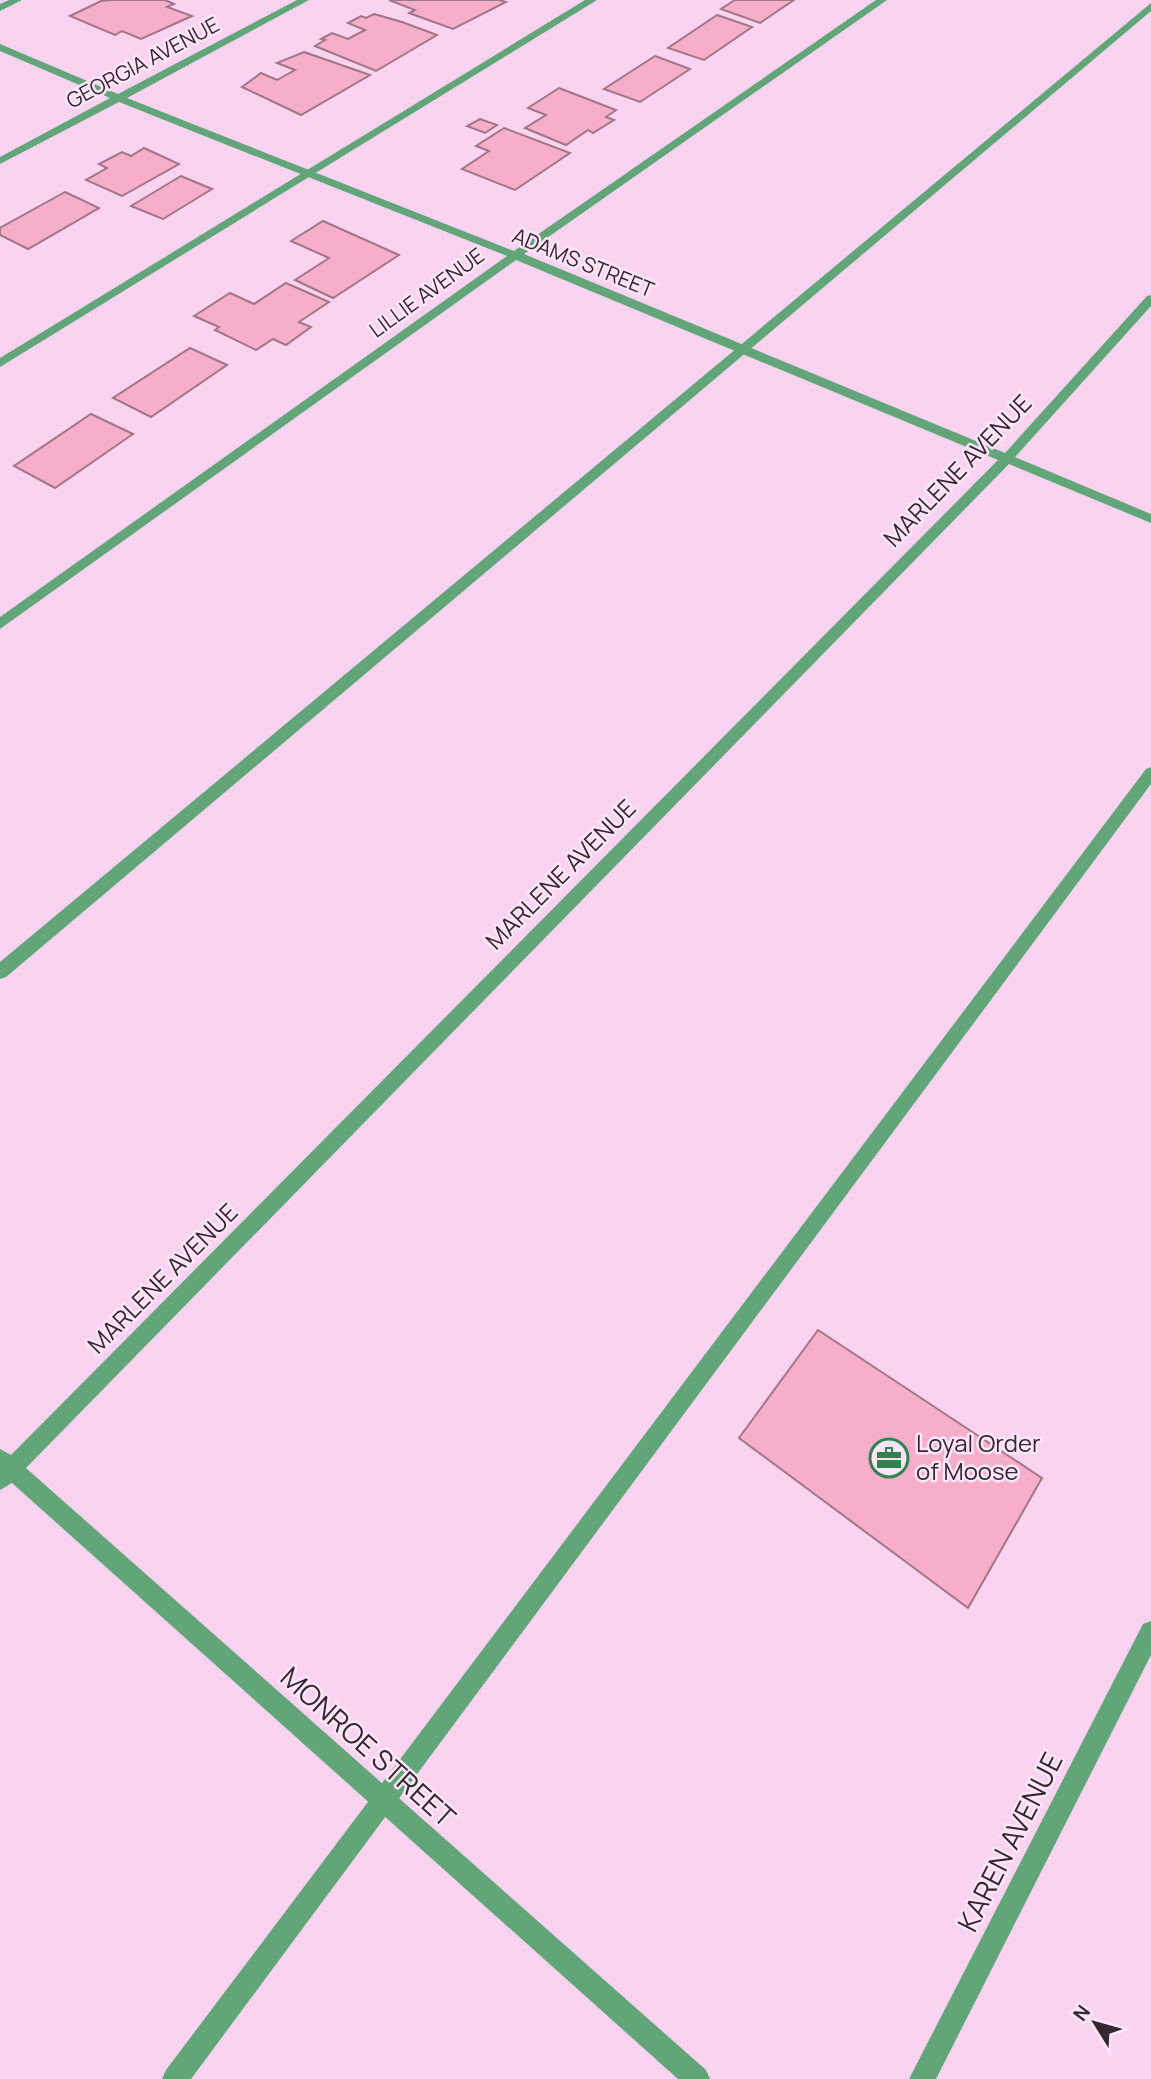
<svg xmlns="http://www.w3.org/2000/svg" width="1151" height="2079" font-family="Manrope,sans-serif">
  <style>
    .building { fill: #f7aeca; stroke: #a17686; stroke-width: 2 }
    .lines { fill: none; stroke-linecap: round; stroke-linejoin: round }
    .lane { fill: #61a579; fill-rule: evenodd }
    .street { fill: #61a579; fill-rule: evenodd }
    .labels { text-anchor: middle; stroke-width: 5; stroke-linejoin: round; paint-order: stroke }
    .far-street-label { font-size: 21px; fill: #362733; stroke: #fee6f8 }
    .street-label { font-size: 24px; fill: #362733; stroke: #fee6f8 }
    .poi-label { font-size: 24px; fill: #362733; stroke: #fee6f8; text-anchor: start }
    .near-street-label { font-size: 28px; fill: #362733; stroke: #fee6f8 }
  </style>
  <rect width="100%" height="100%" fill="#fad3f1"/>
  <g class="building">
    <polygon points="110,0 165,0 174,4 167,7 192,16 141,39 122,31 115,35 70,16 101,1"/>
    <polygon points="389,0 499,0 506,2 453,29 409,13 415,10"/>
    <polygon points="735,0 794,0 760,23 721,9"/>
    <polygon points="374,14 402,22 437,35 376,71 315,46 325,40 321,39 332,33 348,39 365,30 348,23 361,16 366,18"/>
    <polygon points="717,15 752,27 704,60 668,48"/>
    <polygon points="304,52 370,75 301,115 242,87 261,73 277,80 295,70 277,63"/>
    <polygon points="655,56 690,69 640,102 604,89"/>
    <polygon points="559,88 616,110 606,117 614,120 593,133 588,130 566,145 525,128 546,115 528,108"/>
    <polygon points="480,119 497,125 485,133 467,126"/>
    <polygon points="504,128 570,153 515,190 462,169 489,151 476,146"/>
    <polygon points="144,148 179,164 122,196 86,180 107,168 99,164 122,152 131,156"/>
    <polygon points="181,176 212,189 163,219 131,206"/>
    <polygon points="65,192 99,208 28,249 0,235 0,228"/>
    <polygon points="323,221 399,255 333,298 295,280 329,258 291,241"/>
    <polygon points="286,283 329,302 299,322 311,327 286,345 273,339 256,350 215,330 219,327 194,316 230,293 254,304"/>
    <polygon points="190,348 227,365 151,417 113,398"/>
    <polygon points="91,414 133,434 55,488 14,466"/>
    <polygon points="818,1330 1042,1478 968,1608 739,1438"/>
  </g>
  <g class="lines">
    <g class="lane">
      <polygon points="9,0 22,0 0,11 0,4"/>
      <polygon points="585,0 597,0 0,367 0,358"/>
      <polygon points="1151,3 1151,11 6,977 0,979 0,962"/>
      <polygon points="1151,767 1151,784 191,2079 162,2079 166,2070 1146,769"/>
    </g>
    <g class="street">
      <polygon points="297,0 309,0 127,98 514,251 876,0 887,0 524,254 1005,453 1147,296 1151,295 1151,306 1015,457 1151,514 1151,523 1009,464 26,1468 706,2070 710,2079 678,2079 12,1483 0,1490 0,1449 11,1455 998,460 516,260 0,629 0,617 507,256 119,102 0,164 0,157 110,98 0,51 0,44 118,94"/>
      <polygon points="1151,1621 1151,1655 936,2079 909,2079 1143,1624"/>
    </g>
  </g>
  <defs>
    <symbol id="office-ring" viewBox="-11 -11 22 22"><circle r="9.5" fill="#fee6f8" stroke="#318152" stroke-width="1.5"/><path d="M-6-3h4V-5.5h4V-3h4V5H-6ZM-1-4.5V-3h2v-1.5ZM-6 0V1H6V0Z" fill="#318152"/></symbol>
  </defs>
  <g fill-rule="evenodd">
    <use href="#office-ring" x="867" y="1436" width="44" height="44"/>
  </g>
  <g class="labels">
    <g class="far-street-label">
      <text transform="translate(143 63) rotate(-28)" y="7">GEORGIA AVENUE</text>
      <text transform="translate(583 263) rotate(22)" y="7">ADAMS STREET</text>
      <text transform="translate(427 293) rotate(-36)" y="7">LILLIE AVENUE</text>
    </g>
    <g class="street-label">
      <text transform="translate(958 471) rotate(-46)" y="8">MARLENE AVENUE</text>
      <text transform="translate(561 875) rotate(-45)" y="8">MARLENE AVENUE</text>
      <text transform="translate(163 1279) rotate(-45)" y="8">MARLENE AVENUE</text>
    </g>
    <g class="poi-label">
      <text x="916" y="1452">Loyal Order<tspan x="916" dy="28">of Moose</tspan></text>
    </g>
    <g class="near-street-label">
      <text transform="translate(368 1747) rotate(42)" y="10">MONROE STREET</text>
      <text transform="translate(1010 1842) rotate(-63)" y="10">KAREN AVENUE</text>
    </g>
  </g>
  <g transform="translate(1095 2023) rotate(307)" stroke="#fee6f8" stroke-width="5" paint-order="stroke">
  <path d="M0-5L12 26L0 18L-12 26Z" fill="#362733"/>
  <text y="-10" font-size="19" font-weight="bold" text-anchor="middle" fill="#362733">N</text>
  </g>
</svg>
